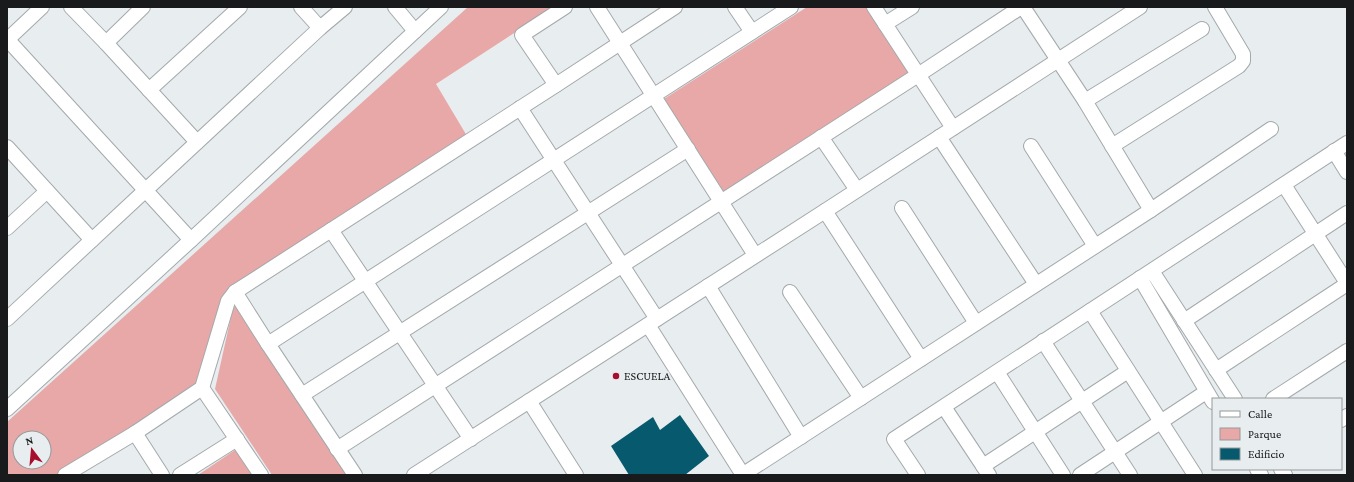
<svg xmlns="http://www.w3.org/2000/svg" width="1354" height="482" font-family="'Crimson Pro',serif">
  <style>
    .green { fill: #e8a8a8; fill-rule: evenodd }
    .building { fill: #075a6e }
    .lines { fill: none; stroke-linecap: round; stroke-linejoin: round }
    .street-casing { stroke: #a4a9ab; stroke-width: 16 }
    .street { stroke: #fff; stroke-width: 14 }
    .poi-dot { fill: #a60d2e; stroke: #e8edef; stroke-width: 1.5 }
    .labels { text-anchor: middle; stroke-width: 4; stroke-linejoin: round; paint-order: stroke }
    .poi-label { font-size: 12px; fill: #191a1b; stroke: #e8edef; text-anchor: start }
  </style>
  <rect width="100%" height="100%" fill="#e8edef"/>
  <g class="green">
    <path d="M468,7H554L436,84L467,136L224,295L204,382L58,475H7V422ZM20,438H44V462H20Z"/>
    <polygon points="807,7 869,7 911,72 723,193 664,99"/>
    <polygon points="237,305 349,475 272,475 215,389 233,308"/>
    <polygon points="238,448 256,475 198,475"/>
  </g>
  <polygon class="building" points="680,415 709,456 685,475 629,475 611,446 653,417 660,430"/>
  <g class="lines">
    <defs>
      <g id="street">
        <polyline points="71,7 106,43 197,142"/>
        <polyline points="301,7 320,28"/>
        <polyline points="395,7 415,31"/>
        <polyline points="597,7 755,255"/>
        <polyline points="735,7 752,32"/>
        <polyline points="874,7 953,128"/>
        <polyline points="1023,7 1085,101 1151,210"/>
        <polyline points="885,24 912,7"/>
        <polyline points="7,39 191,240"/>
        <polyline points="7,40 42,7"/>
        <polyline points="106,43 143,7"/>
        <polyline points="556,85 522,35 565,7"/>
        <polyline points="149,90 240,7"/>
        <polyline points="1085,101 1202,29"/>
        <polyline points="520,108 657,319"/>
        <polyline points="821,137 857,190"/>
        <polyline points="939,137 1036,284"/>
        <polyline points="1031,146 1095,246"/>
        <polyline points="1112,146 1239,66 1243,61 1243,54 1215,7"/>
        <polyline points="7,147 92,240"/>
        <polyline points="1334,151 1347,172"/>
        <polyline points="1284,185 1347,283"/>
        <polyline points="902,208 976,323"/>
        <polyline points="825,211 921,359"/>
        <polyline points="7,228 47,191"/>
        <polyline points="331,230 471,439"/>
        <polyline points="1152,271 1235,399"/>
        <polyline points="1140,278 1213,402"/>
        <polyline points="708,286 801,437"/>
        <polyline points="235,292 268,344"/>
        <polyline points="790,292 861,398"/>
        <polyline points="1090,311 1195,475"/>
        <polyline points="7,319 320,28 345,7"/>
        <polyline points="1184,321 1347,213"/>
        <polyline points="648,325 743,475"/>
        <polyline points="1043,341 1130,475"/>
        <polyline points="1216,370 1347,284"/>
        <polyline points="997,372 1063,475"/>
        <polyline points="202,388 261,475"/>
        <polyline points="302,395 688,149"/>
        <polyline points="1273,399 1347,351"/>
        <polyline points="529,401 576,475"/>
        <polyline points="944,407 989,475"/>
        <polyline points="7,409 191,240 441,7"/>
        <polyline points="1341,420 1347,416"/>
        <polyline points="135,433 162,475"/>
        <polyline points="337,449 918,75 1021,7"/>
        <polyline points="983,466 1128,371"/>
        <polyline points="1257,469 1261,475"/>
        <polyline points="1281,469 1285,475"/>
        <polyline points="65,475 135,433 202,388 228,301 235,292 556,85 675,7"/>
        <polyline points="180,475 237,439"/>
        <polyline points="355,475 268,344 791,7"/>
        <polyline points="414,475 825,211 1140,7"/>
        <polyline points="742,475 1151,210 1271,129"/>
        <polyline points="918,475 894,439 1347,143"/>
        <polyline points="1080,475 1206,392"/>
      </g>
    </defs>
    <use href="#street" class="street-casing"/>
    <use href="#street" class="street"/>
  </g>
  <circle class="poi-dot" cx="616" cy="376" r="4"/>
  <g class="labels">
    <g class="poi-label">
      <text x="624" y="380">ESCUELA</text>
    </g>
  </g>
  <rect width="1354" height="482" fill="none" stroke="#191a1b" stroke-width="16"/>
  <rect x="1212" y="398" width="130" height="72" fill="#e8edef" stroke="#95999a"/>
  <rect x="1220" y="411" width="20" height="6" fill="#ffffff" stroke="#95999a"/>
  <text x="1248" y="418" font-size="12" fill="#191a1b">Calle</text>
  <rect x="1220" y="428" width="20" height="12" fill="#e8a8a8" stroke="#95999a"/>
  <text x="1248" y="438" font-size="12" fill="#191a1b">Parque</text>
  <rect x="1220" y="448" width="20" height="12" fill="#075a6e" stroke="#95999a"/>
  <text x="1248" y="458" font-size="12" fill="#191a1b">Edificio</text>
  <g transform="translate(32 450) rotate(344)"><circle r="19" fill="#e8edef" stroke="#95999a"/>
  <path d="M0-3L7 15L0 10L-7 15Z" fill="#a60d2e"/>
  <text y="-6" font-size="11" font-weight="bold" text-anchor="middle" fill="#191a1b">N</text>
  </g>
</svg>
